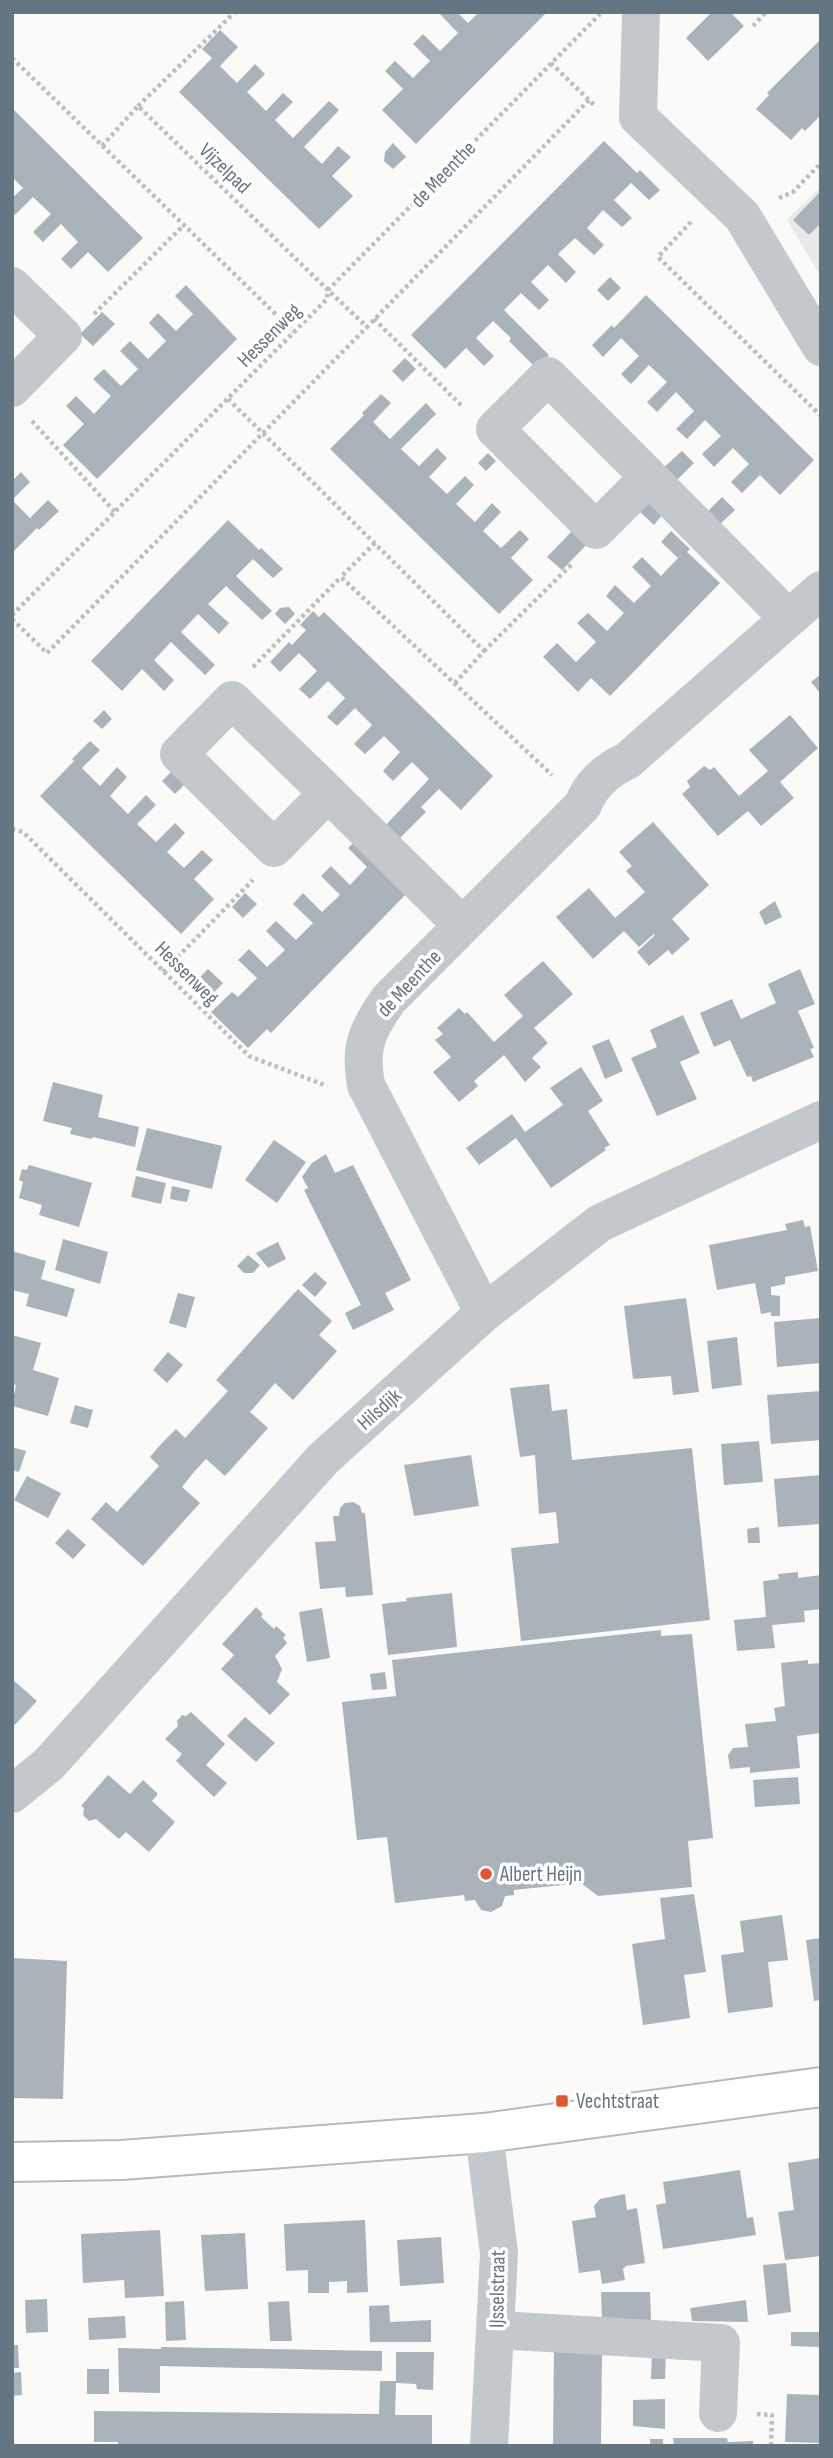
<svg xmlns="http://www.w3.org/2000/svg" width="833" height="2458" font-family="'Sofia Sans Condensed',sans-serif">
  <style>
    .built { fill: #e8e9e9 }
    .building { fill: #aab3b9 }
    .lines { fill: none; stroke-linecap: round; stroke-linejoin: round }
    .major-casing { stroke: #b5babe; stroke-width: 42 }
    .path { stroke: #bbbfc2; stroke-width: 4.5; stroke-dasharray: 3.5 3.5; stroke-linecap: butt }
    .minor { stroke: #c3c8cc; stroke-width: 38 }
    .major { stroke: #fff; stroke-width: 38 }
    .poi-dot { fill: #e4572e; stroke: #fff; stroke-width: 2.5 }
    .labels { text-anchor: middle; stroke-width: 7; stroke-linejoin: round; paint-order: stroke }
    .street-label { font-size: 21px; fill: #657683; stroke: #fff }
    .poi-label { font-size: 21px; fill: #657683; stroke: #fff; text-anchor: start }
  </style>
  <rect width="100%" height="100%" fill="#fafaf8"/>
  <polygon class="built" points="821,186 821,277 787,220"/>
  <g class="building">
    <polygon points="438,12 457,12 468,23 479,12 547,12 416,144 382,110 403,89 385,71 395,61 413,78 430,61 413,44 423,34 440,51 458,33"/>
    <polygon points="712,12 730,12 744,26 708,61 686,38"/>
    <polygon points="220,30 238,47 220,66 237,83 255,64 265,74 247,92 266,111 283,93 293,102 275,120 293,138 329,101 339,110 304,147 322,164 338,146 351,157 332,176 353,196 319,229 179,92 212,58 202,49"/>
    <polygon points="821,39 821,115 805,131 802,128 791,140 756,109 769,95 767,93"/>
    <polygon points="12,108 143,238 108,272 88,252 71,269 61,259 78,242 61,224 43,242 33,232 51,214 33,197 15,215 12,212 12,198 23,188 12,177"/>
    <polygon points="604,141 637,173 640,170 660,190 649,200 631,183 614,200 632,218 622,227 603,210 587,228 604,245 594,255 575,238 558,254 576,272 566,283 548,265 531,282 549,300 539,310 521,293 504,310 549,355 536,368 509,341 511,338 493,321 476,338 494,356 484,366 466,348 445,369 411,335"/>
    <polygon points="393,143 406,157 393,169 384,161 385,152"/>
    <polygon points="821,191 821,223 809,235 793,220"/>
    <polygon points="610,277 621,288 608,301 597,290"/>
    <polygon points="186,285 237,339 97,479 63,445 84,424 66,406 76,396 94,414 111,396 93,379 104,369 121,386 138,369 120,351 130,341 148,359 166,341 149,323 158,313 176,331 193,314 175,296"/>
    <polygon points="646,295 814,460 780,495 760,475 742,493 731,482 749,464 733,448 714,467 702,454 721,436 705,420 687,439 676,429 694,411 676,392 657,412 647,402 667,382 649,365 631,384 621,374 639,356 621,338 603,357 592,345 612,325 614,328"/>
    <polygon points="102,312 115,324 93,346 80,334"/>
    <polygon points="405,358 416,369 403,382 392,371"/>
    <polygon points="381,394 391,403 373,422 390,439 426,403 436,414 401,449 419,466 437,448 447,458 429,477 447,494 465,476 474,485 456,504 475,522 492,503 501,512 483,531 501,548 520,530 529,539 511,558 533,580 499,614 330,449 364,415 362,413"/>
    <polygon points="682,451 694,463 675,482 662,469"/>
    <polygon points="488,453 496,461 486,471 478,463"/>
    <polygon points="21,472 30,482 12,500 30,518 48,500 59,511 39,530 37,528 12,553 12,481"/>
    <polygon points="722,497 735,510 719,525 707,512"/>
    <polygon points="649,500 663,514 654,525 638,510"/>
    <polygon points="228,520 259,550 261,548 283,569 273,578 253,559 236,576 272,611 262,620 226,586 208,604 229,623 219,634 198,614 181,632 215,665 205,675 171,642 154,660 174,680 164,691 142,669 122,691 91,661"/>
    <polygon points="576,527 590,541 562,570 547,557"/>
    <polygon points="671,531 690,549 687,552 720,583 610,696 591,678 578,692 543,657 557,643 576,662 596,642 577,623 588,613 607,631 624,613 606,596 615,585 634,603 651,586 632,567 642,557 661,576 678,558 661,542"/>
    <polygon points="289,607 295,614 285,624 275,614 280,608"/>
    <polygon points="313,611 319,617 324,612 493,776 461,810 439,789 421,807 426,812 398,840 384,827 429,779 412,762 393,781 383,771 400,752 384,736 365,754 354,744 372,725 355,708 337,726 327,717 345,698 328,681 310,699 299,689 317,671 299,653 280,672 270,662 289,642 292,645 306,630 300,625"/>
    <polygon points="821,674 821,694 811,682"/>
    <polygon points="104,710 112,719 102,729 93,721"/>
    <polygon points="790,715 818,748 780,782 794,798 761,826 748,811 718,836 682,794 690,787 687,781 704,766 710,770 714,767 739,796 768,771 749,750"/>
    <polygon points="90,741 100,750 82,768 100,786 117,767 127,777 110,796 128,814 146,795 156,805 137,824 156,842 175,823 185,833 167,852 184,868 202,850 213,860 194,879 214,899 181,934 40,796 74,761 72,759"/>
    <polygon points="176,767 189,780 175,794 162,781"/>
    <polygon points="653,822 709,885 672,919 690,939 672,955 668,950 649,966 637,952 655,935 654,934 639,947 624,931 593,959 556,917 589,888 615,918 645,892 626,871 632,866 619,852"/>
    <polygon points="359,837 409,891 271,1033 267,1029 248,1048 211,1012 232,992 238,997 257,978 238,960 249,949 267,967 285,950 266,931 276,921 296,940 313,923 293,904 303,893 322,912 340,895 321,876 331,866 350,885 367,867 348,848"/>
    <polygon points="245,893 257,904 243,918 232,907"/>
    <polygon points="775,901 782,917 765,925 759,912"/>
    <polygon points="543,961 573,994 534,1028 548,1043 532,1058 541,1067 525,1082 504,1055 474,1081 478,1086 459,1102 433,1072 451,1057 435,1040 443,1034 437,1028 459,1008 465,1014 467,1012 494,1042 523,1016 504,995"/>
    <polygon points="208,969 223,983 206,1001 191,986"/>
    <polygon points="800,969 815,1004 798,1011 814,1048 810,1049 814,1057 753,1082 751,1076 747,1077 730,1040 714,1047 700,1013 732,999 741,1019 776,1003 768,984"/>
    <polygon points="683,1015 700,1053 680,1062 697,1099 657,1116 631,1058 657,1047 650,1030"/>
    <polygon points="609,1039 623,1071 605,1079 592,1046"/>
    <polygon points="581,1067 603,1101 588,1111 610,1145 604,1148 606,1150 551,1188 516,1138 479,1165 466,1148 512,1114 525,1132 563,1105 550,1088"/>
    <polygon points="53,1082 103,1095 98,1117 139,1127 135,1147 93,1137 92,1139 70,1134 72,1128 43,1121"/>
    <polygon points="147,1128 222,1146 212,1189 136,1170"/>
    <polygon points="274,1140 306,1162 277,1203 245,1180"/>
    <polygon points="326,1154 335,1173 353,1165 411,1280 385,1293 394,1310 353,1330 345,1313 361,1305 304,1190 308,1188 302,1177 312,1163"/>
    <polygon points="29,1165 92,1183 79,1227 39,1215 42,1205 19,1198 23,1182 19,1180 22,1169 27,1170"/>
    <polygon points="136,1176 166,1183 161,1204 131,1197"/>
    <polygon points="172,1186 190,1190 187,1202 170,1199"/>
    <polygon points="803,1220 805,1227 810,1226 818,1271 785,1277 785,1284 771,1287 771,1295 780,1296 780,1316 771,1316 771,1312 761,1314 755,1283 717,1290 709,1245 787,1230 785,1224"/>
    <polygon points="63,1239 108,1252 100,1284 55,1270"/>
    <polygon points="278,1242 286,1259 268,1268 256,1253"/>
    <polygon points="12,1251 46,1261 41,1279 75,1289 67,1317 26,1306 29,1294 12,1290"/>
    <polygon points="248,1255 260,1265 253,1273 244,1273 237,1266"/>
    <polygon points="315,1272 327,1283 315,1297 302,1285"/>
    <polygon points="298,1289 332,1321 319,1335 337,1351 293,1400 275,1383 264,1396 250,1412 268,1428 225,1476 206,1459 194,1472 182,1487 200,1503 143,1566 91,1519 106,1502 117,1512 159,1466 150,1457 162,1443 176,1429 185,1438 228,1391 216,1380"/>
    <polygon points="178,1293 195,1297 186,1328 169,1323"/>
    <polygon points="686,1298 699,1392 673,1395 671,1376 633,1379 624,1306"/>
    <polygon points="821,1318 821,1363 777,1367 774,1322"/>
    <polygon points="12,1335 41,1343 33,1370 59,1378 48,1416 12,1406 16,1385 12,1384"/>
    <polygon points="737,1337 742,1385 712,1389 707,1341"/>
    <polygon points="168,1352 183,1365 167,1383 153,1370"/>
    <polygon points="549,1384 552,1411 567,1409 572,1460 692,1448 710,1620 521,1641 511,1548 559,1543 556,1512 539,1514 535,1455 520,1457 510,1388"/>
    <polygon points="821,1391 821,1440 771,1444 767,1395"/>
    <polygon points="75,1405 93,1410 88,1428 70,1423"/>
    <polygon points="759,1441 763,1482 724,1485 721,1444"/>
    <polygon points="12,1447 26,1451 19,1472 12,1470"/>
    <polygon points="471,1455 479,1506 414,1516 404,1465"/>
    <polygon points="821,1475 821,1524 778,1527 774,1479"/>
    <polygon points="27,1476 61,1493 48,1518 14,1500"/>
    <polygon points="353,1502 360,1506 362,1513 365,1513 373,1595 346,1597 345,1587 320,1589 315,1542 336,1541 333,1516 339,1516 340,1508 345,1503"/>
    <polygon points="759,1527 760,1543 748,1543 747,1529"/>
    <polygon points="68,1529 86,1545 73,1559 55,1543"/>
    <polygon points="798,1572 798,1578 821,1575 821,1609 804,1611 805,1622 772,1625 775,1648 737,1651 734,1620 766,1617 763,1581 779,1579 778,1574"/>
    <polygon points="452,1593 457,1647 388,1655 382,1604 407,1601 406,1598"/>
    <polygon points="256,1607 263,1614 261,1617 274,1629 276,1626 286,1635 283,1638 287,1643 275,1656 282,1669 277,1682 290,1694 270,1715 221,1669 234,1655 222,1644"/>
    <polygon points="322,1608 330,1658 307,1662 299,1612"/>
    <polygon points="661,1630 661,1636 692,1634 713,1838 688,1841 692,1887 598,1896 581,1883 514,1890 514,1895 505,1896 502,1906 491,1912 481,1910 475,1900 465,1901 464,1895 395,1903 387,1837 357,1840 342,1702 396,1696 392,1660"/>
    <polygon points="808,1660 808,1664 821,1663 821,1733 797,1736 800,1768 750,1773 750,1767 730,1769 728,1755 733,1748 748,1747 745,1724 776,1721 774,1708 785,1706 781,1663"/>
    <polygon points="385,1672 387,1689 372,1690 370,1674"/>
    <polygon points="12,1679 37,1701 12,1728"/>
    <polygon points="191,1712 225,1744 206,1765 227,1783 214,1797 176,1761 182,1754 165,1739 178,1726 177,1721 182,1715 186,1716"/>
    <polygon points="245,1717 275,1743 256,1762 227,1736"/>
    <polygon points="108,1775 130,1794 143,1780 158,1794 152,1801 175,1822 149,1852 126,1832 119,1839 96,1819 89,1821 83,1815 84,1808 81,1806"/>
    <polygon points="798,1777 800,1804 755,1807 753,1780"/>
    <polygon points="694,1894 706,1972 684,1975 690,2018 643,2025 632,1944 665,1939 660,1898"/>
    <polygon points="782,1915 788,1960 768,1962 773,2007 728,2013 721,1955 744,1952 740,1921"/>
    <polygon points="821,1938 821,2000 814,2001 806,1940"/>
    <polygon points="12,1958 67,1961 63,2099 12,2098"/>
    <polygon points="821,2158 821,2256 785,2260 778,2212 794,2210 788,2163"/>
    <polygon points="740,2170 747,2218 753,2217 756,2235 663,2249 656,2205 666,2203 663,2182"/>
    <polygon points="625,2194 627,2210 637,2208 645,2263 626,2266 623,2269 625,2280 602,2284 600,2270 579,2273 572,2221 596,2217 594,2206 600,2199"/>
    <polygon points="365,2220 368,2292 347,2293 347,2281 329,2282 329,2293 308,2293 308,2270 286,2271 284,2224"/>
    <polygon points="160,2230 164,2296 125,2298 124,2280 83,2283 81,2234"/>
    <polygon points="245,2233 248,2289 205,2291 201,2235"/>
    <polygon points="441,2237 444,2283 400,2286 397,2240"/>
    <polygon points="786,2263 791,2312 768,2315 763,2265"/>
    <polygon points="601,2292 650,2292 651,2320 602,2320"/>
    <polygon points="47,2299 48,2332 26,2333 25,2300"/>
    <polygon points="746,2300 748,2322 692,2321 690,2308"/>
    <polygon points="184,2301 186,2340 166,2341 165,2302"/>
    <polygon points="289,2301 292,2341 270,2341 268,2302"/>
    <polygon points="389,2305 390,2322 431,2320 431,2342 370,2342 369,2306"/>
    <polygon points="125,2316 126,2338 89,2340 88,2318"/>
    <polygon points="791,2332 819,2332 819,2347 791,2346"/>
    <polygon points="12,2345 18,2345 19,2368 12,2368"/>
    <polygon points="161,2347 382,2351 382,2371 160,2366 160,2393 119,2392 118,2348 161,2349"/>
    <polygon points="554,2350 602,2351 601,2446 553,2446"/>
    <polygon points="652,2350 666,2350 665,2379 651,2379"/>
    <polygon points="396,2352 434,2352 433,2390 417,2389 416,2384 396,2383 395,2415 432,2415 432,2446 118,2446 118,2442 94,2442 94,2411 379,2414 380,2381 396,2381"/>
    <rect x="87" y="2369" width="22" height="25"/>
    <polygon points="21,2372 22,2395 12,2396 12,2373"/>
    <polygon points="787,2394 821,2395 821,2443 785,2442"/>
    <polygon points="665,2399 665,2429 633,2426 633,2400"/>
    <polygon points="673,2438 727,2438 728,2442 753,2441 753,2446 674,2446"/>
    <rect x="650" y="2439" width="13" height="7"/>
  </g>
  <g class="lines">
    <defs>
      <polyline id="major" points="12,2162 121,2160 484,2133 821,2087"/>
    </defs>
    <use href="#major" class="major-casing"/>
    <g class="path">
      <polyline points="753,26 766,12"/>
      <polyline points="12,58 294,332"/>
      <polyline points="551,63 596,107"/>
      <polyline points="589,100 367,327 328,290 600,14"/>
      <polyline points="138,106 235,12"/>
      <polyline points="779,198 793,192 821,163"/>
      <polyline points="691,222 658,257 821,416"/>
      <polyline points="94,314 184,225"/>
      <polyline points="374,319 463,407"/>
      <polyline points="228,399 484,651 454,684"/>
      <polyline points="32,421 115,512"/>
      <polyline points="375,543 341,577 552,775"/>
      <polyline points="12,615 327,299 328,290 138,106 102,146"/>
      <polyline points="12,619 47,653 367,327"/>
      <polyline points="484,651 573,563"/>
      <polyline points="253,667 341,577"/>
      <polyline points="12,829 23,832 249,1056 327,1086"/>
      <polyline points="163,972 253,880"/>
      <polyline points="757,2414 772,2415 771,2446"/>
    </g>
    <g class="minor">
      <polyline points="641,12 638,117 742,216 821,347"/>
      <polyline points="12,286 63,336 12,388"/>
      <polyline points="649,477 548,376 495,429 596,530 649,477 788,618"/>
      <polyline points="328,793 232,700 179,754 274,848 328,793 462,925"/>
      <path d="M484,1313L366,1085C359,1047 367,1030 389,999L583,805C590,785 608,769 627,761L821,590"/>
      <polyline points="12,1794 49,1764 323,1459 484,1313 600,1223 821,1120"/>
      <polyline points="484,2133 499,2253 489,2446"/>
      <polyline points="497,2330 721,2343 718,2413"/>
    </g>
    <use href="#major" class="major"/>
  </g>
  <g class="poi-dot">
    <circle cx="486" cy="1874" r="7"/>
    <rect x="555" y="2094" width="14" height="14" rx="3.5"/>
  </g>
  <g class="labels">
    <g class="street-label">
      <text transform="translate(225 168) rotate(44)" y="7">Vijzelpad</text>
      <text transform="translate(443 174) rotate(-46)" y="7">de Meenthe</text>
      <text transform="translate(269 335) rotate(-45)" y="7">Hessenweg</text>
      <text transform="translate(187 973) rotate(45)" y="7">Hessenweg</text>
      <text transform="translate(409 983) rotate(-47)" y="7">de Meenthe</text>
      <text transform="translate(379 1409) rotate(-42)" y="7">Hilsdijk</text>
      <text transform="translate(497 2289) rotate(-89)" y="7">IJsselstraat</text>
    </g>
    <g class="poi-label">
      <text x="500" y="1881">Albert Heijn</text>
      <text x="576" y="2108">Vechtstraat</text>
    </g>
  </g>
  <rect width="833" height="2458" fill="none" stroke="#657683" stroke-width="28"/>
</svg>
